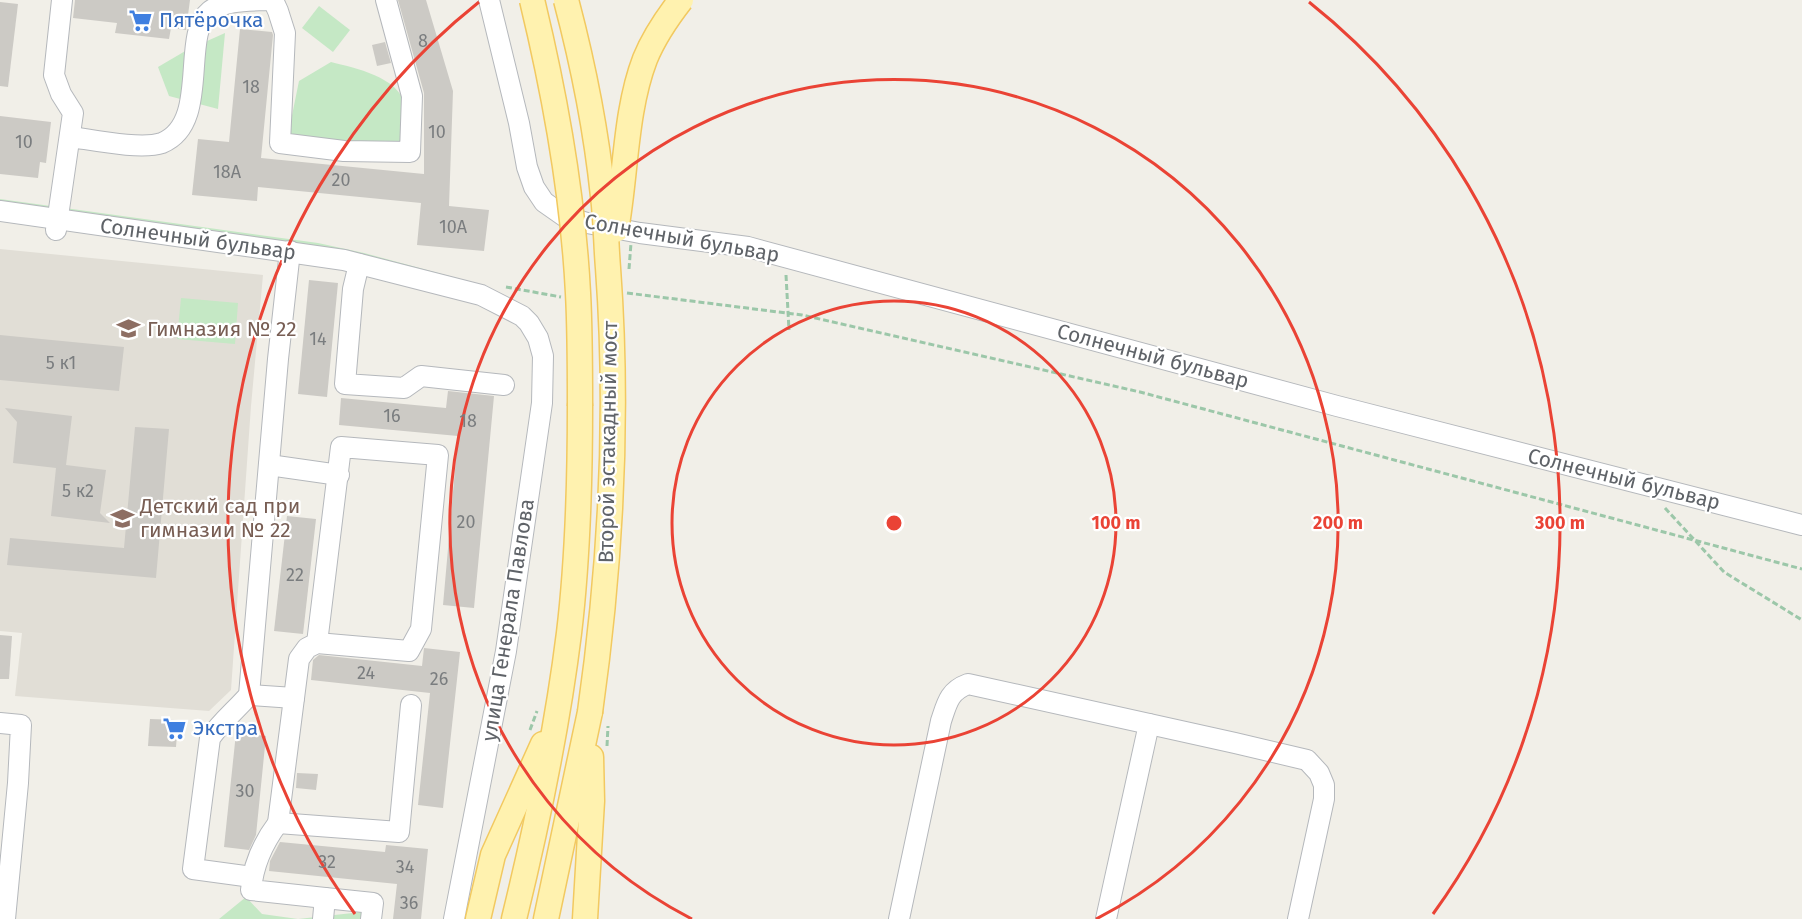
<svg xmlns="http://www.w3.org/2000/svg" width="1802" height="919" font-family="'Fira Sans',sans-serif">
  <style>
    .education { fill: #e1ded6 }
    .green { fill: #c5e8c5 }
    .building { fill: #cccac5 }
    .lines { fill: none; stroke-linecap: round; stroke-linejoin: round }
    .minor-casing { stroke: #b5b8bc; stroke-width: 22 }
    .major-casing { stroke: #f2c960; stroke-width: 27 }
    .path { stroke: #9cc7a9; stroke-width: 3; stroke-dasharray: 6 3; stroke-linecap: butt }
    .minor { stroke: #fff; stroke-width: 20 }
    .major { stroke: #fff2af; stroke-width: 24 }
    .major-bridge-casing { stroke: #f2c960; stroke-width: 27; stroke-linecap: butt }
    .path-bridge { stroke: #9cc7a9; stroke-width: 3; stroke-dasharray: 6 3; stroke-linecap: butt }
    .major-bridge { stroke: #fff2af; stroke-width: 24 }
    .ring { fill: none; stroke: #ea4335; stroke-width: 3 }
    .labels { text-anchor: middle; stroke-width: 4.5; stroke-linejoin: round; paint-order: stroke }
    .number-label { font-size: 18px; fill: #7a7d7f }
    .shop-label { font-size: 21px; fill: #366cbe; stroke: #fff; text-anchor: start }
    .street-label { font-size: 21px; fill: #5f6368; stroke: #fff }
    .education-label { font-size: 21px; fill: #785e54; stroke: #fff; text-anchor: start }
    .centre { fill: #ea4335; stroke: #fff; stroke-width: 3 }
    .ring-label { font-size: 18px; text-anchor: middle; font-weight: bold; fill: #ea4335; stroke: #fff; stroke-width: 4.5; stroke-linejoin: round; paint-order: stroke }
  </style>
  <rect width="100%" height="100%" fill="#f1efe8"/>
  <polygon class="education" points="0,249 263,275 251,406 231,690 209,711 15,696 22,633 0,631"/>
  <g class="green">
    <polygon points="319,6 350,30 333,52 302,28"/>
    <polygon points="225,33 218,109 169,96 158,67 187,50"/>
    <path d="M331,62C355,68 399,77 405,105C409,123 408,144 409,162L333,156L288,135L299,81Z"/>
    <polygon points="0,199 318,243 364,253 479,284 478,288 0,203"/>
    <polygon points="181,298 238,303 235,344 177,339"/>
    <polygon points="246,897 262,914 298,919 380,910 380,919 219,919"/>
  </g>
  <g class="building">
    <polygon points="75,0 190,0 186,30 171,28 169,39 115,33 117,23 73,18"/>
    <polygon points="398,0 426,0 453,91 449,206 489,210 484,251 417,245 421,203 258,187 257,201 192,195 198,139 229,142 240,29 272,32 273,35 261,158 424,174 424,93"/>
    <polygon points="0,2 18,4 8,87 0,86"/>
    <polygon points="385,42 391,63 377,66 372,45"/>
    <polygon points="0,116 51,122 46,163 40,162 38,178 0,174"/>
    <polygon points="309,280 338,283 327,397 298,394"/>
    <polygon points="0,335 124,347 119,391 0,380"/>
    <polygon points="448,391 494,396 474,608 443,605 458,436 339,425 341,398 446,408"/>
    <polygon points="5,408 72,416 66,465 106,470 100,513 110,523 51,516 56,468 13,463 17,422"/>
    <polygon points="135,427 169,429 156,578 7,565 10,538 124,548"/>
    <polygon points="287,516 316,519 303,634 274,631"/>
    <polygon points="0,635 12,636 9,679 0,679"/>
    <polygon points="424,648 460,652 443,808 418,805 430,693 311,680 313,660 319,655 422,666"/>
    <polygon points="150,719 178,720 176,747 148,746"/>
    <polygon points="236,733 266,736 256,835 249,850 224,847"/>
    <polygon points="297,773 318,774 316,790 296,788"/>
    <polygon points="280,842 385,852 386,845 428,849 421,919 393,919 397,884 269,871 270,861"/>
  </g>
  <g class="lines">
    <defs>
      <g id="minor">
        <polyline points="273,0 278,11 285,33 280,143 344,151 410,152 412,96 386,0"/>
        <polyline points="489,0 519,123 527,167 534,187 544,202 564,216 587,223 640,233 748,247 1337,406 1802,525"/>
        <path d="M71,137C93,140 141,150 162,143C211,123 180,35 210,11C225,0 250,1 268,0"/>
        <polyline points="0,211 344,260 481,295 522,316 529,323 538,338 543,356 542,403 506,651 454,919"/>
        <polyline points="56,230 73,113 61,94 54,75 62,0"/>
        <polyline points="359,264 353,289 345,384 404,388 421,376 504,385"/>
        <polyline points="269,465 339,475"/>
        <path d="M317,643L341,447L438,455L421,629L409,651L317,643L307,648L299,659L278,823C263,843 253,865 251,890L325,898L323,919"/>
        <polyline points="249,695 294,698"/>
        <polyline points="0,723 21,725 18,783 5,919"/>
        <polyline points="278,823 399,832 411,705"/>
        <path d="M252,877L193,869L210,738C221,722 236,710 249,695L278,359L290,251"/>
        <polyline points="325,898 373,903 371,919"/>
        <path d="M899,919L941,721C947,703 949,691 968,684L1235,743L1307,760L1319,773L1324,785V799L1298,919"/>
        <polyline points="1106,919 1149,724"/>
      </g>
      <g id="major">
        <polyline points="478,919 493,855 543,744"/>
        <path d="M514,919C537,825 557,730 569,633C578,558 580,482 580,406"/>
        <polyline points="546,919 590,712"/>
        <polyline points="585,919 592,801 591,757"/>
      </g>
    </defs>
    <use href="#minor" class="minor-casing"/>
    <use href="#major" class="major-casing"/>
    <g class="path">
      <polyline points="786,275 789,330"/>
      <polyline points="506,287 561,297"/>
      <polyline points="627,293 802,315 1140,392 1802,569"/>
      <polyline points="1665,508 1724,572 1802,620"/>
      <polyline points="530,730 537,711"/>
      <polyline points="607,746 608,726"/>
    </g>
    <use href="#minor" class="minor"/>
    <use href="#major" class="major"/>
    <defs>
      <g id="major-bridge">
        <path d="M532,0C555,95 573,195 578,293C580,330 580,368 580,406"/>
        <path d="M566,0C583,64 596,129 603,196C606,220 606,244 608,268C619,417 611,564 590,712"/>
        <path d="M616,230C626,175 625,111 645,59C654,37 667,18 681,0"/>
      </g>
    </defs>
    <use href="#major-bridge" class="major-bridge-casing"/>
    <polyline class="path-bridge" points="629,269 631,243"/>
    <use href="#major-bridge" class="major-bridge"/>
  </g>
  <g class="ring">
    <circle cx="894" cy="523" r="222"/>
    <path d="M692 919A444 444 0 1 1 1096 919"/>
    <path d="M355 914A666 666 0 0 1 479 2M1309 2A666 666 0 0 1 1433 914"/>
  </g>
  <defs>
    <symbol id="supermarket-bare" viewBox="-9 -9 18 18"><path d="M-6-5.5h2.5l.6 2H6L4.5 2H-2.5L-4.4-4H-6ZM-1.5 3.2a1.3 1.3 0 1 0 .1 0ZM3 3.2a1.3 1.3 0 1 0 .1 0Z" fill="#3f7fe0" stroke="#fff" stroke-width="2.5" paint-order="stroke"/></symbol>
    <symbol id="school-bare" viewBox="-9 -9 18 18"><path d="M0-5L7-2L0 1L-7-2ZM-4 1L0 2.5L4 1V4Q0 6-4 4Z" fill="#8d6e63" stroke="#fff" stroke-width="2.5" paint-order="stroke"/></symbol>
  </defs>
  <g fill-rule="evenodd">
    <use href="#supermarket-bare" x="124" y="4" width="33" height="33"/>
    <use href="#school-bare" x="112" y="312" width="33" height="33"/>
    <use href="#school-bare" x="106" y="502" width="33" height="33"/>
    <use href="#supermarket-bare" x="158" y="712" width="33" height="33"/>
  </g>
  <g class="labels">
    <g class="number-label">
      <text x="423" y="47">8</text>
      <text x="251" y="93">18</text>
      <text x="437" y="138">10</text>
      <text x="24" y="148">10</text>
      <text x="227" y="178">18А</text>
      <text x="341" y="186">20</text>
      <text x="453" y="233">10А</text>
      <text x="318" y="345">14</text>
      <text x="61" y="369">5 к1</text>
      <text x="392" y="422">16</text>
      <text x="468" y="427">18</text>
      <text x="78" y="497">5 к2</text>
      <text x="466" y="528">20</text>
      <text x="295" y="581">22</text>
      <text x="366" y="679">24</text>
      <text x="439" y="685">26</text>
      <text x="245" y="797">30</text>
      <text x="327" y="868">32</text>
      <text x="405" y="873">34</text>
      <text x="409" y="909">36</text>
    </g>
    <g class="shop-label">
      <text x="159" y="27">Пятёрочка</text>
      <text x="193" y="735">Экстра</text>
    </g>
    <g class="street-label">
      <text transform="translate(682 238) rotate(10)" y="7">Солнечный бульвар</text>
      <text transform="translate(198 239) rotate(8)" y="7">Солнечный бульвар</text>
      <text transform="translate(1153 356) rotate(15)" y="7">Солнечный бульвар</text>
      <text transform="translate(608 442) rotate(-89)" y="7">Второй эстакадный мост</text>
      <text transform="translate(1624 479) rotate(14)" y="7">Солнечный бульвар</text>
      <text transform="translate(508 620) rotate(-81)" y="7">улица Генерала Павлова</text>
    </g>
    <g class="education-label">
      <text x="147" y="336">Гимназия № 22</text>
      <text x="140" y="513">Детский сад при<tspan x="140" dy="24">гимназии № 22</tspan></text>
    </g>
  </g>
  <circle cx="894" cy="523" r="9" class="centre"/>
  <g class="ring-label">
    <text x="1116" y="529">100 m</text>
    <text x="1338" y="529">200 m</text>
    <text x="1560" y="529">300 m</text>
  </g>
</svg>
